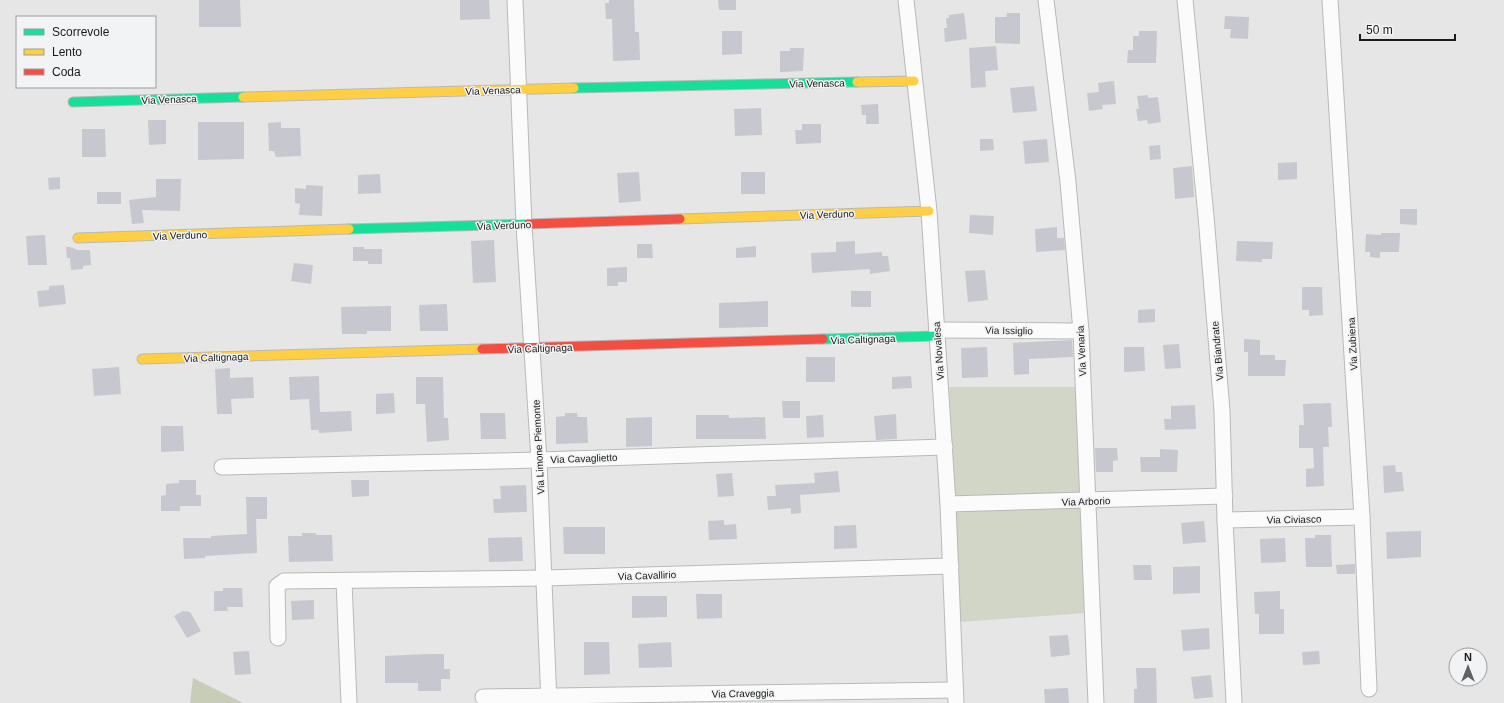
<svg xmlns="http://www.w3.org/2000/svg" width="1504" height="703" font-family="Arial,sans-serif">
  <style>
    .green { fill: #d2d6c6 }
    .forest { fill: #c8cdb7 }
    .building { fill: #c7c8cf }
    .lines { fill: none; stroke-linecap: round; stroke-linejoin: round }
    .street-casing { stroke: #b9b9b9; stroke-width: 17 }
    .fast-casing { stroke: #b9b9b9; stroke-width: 11 }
    .slow-casing { stroke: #b9b9b9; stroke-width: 11 }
    .jam-casing { stroke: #b9b9b9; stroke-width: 11 }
    .street { stroke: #fbfbfb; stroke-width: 15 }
    .fast { stroke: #16e098; stroke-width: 9 }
    .slow { stroke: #ffcf43; stroke-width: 9 }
    .jam { stroke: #f24e42; stroke-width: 9 }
    .labels { text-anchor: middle; stroke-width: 3; stroke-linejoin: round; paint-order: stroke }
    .street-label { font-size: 10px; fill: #1b1b1c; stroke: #f2f3f4 }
  </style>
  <rect width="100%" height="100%" fill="#e6e6e6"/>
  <g class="green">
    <polygon points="949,387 1078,387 1081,495 961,497 955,495"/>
    <polygon points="1083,508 1086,613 960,622 956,509"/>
  </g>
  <polygon class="forest" points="193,678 243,703 190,703"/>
  <g class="building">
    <polygon points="199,0 240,0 241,27 199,27"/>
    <polygon points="460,0 489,0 490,19 460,20"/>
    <polygon points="609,0 634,0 635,32 639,32 640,60 613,61 612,19 606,19 605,3 609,3"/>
    <polygon points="718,0 736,0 736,10 719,10"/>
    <polygon points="964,13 967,39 945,42 944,28 947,28 946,18 949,18 949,15"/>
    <polygon points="1007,13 1020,13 1020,44 995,43 995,17 1006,17"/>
    <polygon points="1225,16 1249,17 1248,39 1230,38 1231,29 1224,29"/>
    <polygon points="722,31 742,31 742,54 722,55"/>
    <polygon points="1139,31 1157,31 1156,63 1127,63 1128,50 1133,50 1133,36 1139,36"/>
    <polygon points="996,46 998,70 985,71 986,87 971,88 969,48"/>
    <polygon points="790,48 804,48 803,71 780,72 780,51 790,51"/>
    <polygon points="1114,81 1116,104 1102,105 1103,109 1089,111 1087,93 1099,92 1098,83"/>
    <polygon points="1034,86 1037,111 1013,113 1010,88"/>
    <polygon points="1148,95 1148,98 1158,97 1161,122 1148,124 1147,120 1138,121 1136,109 1139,109 1137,96"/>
    <polygon points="878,104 879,124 866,124 866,115 862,115 861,105"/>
    <polygon points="761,108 762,135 735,136 734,109"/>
    <polygon points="148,120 166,120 166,144 149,145"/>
    <polygon points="198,122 244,122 244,159 198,160"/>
    <polygon points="281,122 281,128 300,128 301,156 276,157 274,151 269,151 268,123"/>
    <polygon points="802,124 821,124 821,143 796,144 795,130 802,130"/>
    <polygon points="82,129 105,129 106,157 82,157"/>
    <polygon points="980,139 993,139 994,150 980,151"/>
    <polygon points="1047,139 1049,162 1025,164 1023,141"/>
    <polygon points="1160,145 1161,159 1150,160 1149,146"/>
    <polygon points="1297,162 1297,179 1278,180 1278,163"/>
    <polygon points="1192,166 1194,197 1175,199 1173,168"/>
    <polygon points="639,172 641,201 619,203 617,173"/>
    <rect x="741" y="172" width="24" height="22"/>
    <polygon points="380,174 381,193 358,194 358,175"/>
    <polygon points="60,177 60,189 49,190 48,178"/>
    <polygon points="156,179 181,179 180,211 142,210 144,223 132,224 129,200 156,197"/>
    <polygon points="306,185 323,186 322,216 299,215 300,204 295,203 295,188 306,189"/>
    <rect x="97" y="192" width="24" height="12"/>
    <polygon points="1400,209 1417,209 1417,225 1400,224"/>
    <polygon points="970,215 994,216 993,235 969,233"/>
    <polygon points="1057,227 1057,238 1064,238 1065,250 1036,252 1035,229"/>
    <polygon points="1381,233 1400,233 1399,252 1380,252 1380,258 1370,257 1370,252 1365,252 1366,234 1381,235"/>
    <polygon points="45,235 47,265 28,265 26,236"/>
    <polygon points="494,240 496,282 473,283 471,241"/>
    <polygon points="855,241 855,254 882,252 882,256 888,256 890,271 870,274 870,269 812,273 811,253 836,252 836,242"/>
    <polygon points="1237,241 1273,242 1272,259 1262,259 1262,262 1236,261"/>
    <polygon points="637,244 652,244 653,258 637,258"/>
    <polygon points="756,246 756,257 736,258 736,248"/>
    <polygon points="66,247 70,247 78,250 90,250 91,265 83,266 83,269 71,270 70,258 67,258"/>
    <polygon points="353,247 364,247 364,249 382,249 382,264 368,264 368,261 353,261"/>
    <polygon points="294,263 313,265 311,284 291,281"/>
    <polygon points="627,267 627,282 618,282 618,286 607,286 607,268"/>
    <polygon points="985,270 988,300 968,302 965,271"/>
    <polygon points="64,285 66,304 39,307 37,291 49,290 49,286"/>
    <polygon points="1302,287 1322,287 1323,315 1309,316 1309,310 1302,310"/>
    <rect x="851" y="291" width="20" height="16"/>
    <polygon points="768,301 768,327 719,328 719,303"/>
    <polygon points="447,304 448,331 420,331 419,305"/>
    <polygon points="391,306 391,331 367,331 367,334 342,334 341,307"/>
    <polygon points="1155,309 1155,322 1138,323 1138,310"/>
    <polygon points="1244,339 1260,340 1260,355 1275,355 1275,360 1286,360 1285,376 1248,376 1248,352 1244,352"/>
    <polygon points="1072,340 1073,357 1029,359 1029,374 1014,375 1013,343"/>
    <polygon points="1179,344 1181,368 1165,369 1163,345"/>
    <polygon points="987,347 988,377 962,378 961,348"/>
    <polygon points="1124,347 1144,347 1145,371 1124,372"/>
    <rect x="806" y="357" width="29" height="25"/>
    <polygon points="119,367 121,394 94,396 92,369"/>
    <polygon points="230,368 230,378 253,377 254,398 231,399 232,414 217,414 215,369"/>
    <polygon points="319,376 320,412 351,411 352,431 319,433 319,430 311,430 309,399 290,400 289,377"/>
    <polygon points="911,376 912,388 892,389 892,377"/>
    <polygon points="416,377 443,377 444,418 448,418 449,440 427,442 425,404 416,404"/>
    <polygon points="394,393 395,413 376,414 376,394"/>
    <polygon points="782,401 800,401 800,418 783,418"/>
    <polygon points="1331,403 1332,427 1328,427 1329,447 1323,447 1324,486 1306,487 1306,469 1314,468 1313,448 1299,448 1299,425 1304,425 1303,404"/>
    <polygon points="1195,405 1196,429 1165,430 1164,419 1171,419 1171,406"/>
    <polygon points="480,413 505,413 506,439 481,439"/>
    <polygon points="565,413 577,413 578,417 587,417 588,443 556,444 556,417 565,416"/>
    <polygon points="896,414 897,439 876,440 874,416"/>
    <polygon points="696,415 729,415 729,418 765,417 766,439 696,439"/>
    <polygon points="823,415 824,437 807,438 806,416"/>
    <polygon points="652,417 652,446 626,447 626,418"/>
    <polygon points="161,426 183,426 184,451 161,452"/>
    <polygon points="1095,448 1117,448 1118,460 1113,461 1113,472 1096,472"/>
    <polygon points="1160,449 1178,450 1177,472 1141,472 1140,457 1160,457"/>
    <polygon points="1395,465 1396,472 1402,472 1404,491 1384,493 1383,466"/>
    <polygon points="838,471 840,492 800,495 801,513 791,514 791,508 768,510 767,496 776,496 775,485 815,483 814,473"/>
    <polygon points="732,473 734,496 718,497 716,474"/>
    <polygon points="179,480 196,480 196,495 201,495 201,506 180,506 180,511 161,511 161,496 166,495 166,484 179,483"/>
    <polygon points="351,480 369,480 369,496 352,497"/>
    <polygon points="526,485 527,512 494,513 493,499 501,499 500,486"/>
    <polygon points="246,497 267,497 267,519 256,519 257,553 205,556 205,558 184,559 183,538 211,538 211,536 247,534"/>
    <polygon points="724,520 724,525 736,524 737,539 709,540 708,521"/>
    <polygon points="1204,521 1206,542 1183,544 1181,523"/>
    <polygon points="856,525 857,548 834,549 834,526"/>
    <polygon points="563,527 605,527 605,554 564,554"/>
    <polygon points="1421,531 1421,557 1387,559 1386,532"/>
    <polygon points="302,533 316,533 316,535 332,535 333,561 289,562 288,536 302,536"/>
    <polygon points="1315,535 1331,535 1332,567 1306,567 1305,538 1315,538"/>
    <polygon points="522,537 523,561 489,562 488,538"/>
    <polygon points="1285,538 1286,562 1261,563 1260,539"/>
    <polygon points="1355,564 1355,574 1337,574 1336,565"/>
    <polygon points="1133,565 1151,565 1152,580 1134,580"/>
    <polygon points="1200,566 1200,593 1173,594 1173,567"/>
    <polygon points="223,588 242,588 243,607 227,607 228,611 214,611 214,591 223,591"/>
    <polygon points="1280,591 1280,609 1284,609 1284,634 1259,634 1259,614 1255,614 1254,592"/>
    <polygon points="696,594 722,594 722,618 697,619"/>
    <polygon points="632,596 667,596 667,617 632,618"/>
    <polygon points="314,600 314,619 292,620 291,601"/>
    <polygon points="183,611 190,612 201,631 187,638 174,616"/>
    <polygon points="1209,628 1210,649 1183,651 1181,630"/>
    <polygon points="1068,635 1070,655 1051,657 1049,636"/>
    <polygon points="584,642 609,642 610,674 584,675"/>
    <polygon points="671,642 672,667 639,668 638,644"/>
    <polygon points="249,651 251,674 235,675 233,652"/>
    <polygon points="1319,651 1320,664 1303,665 1302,652"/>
    <polygon points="426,654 444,654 444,669 450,669 450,679 441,679 441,691 418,691 418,683 385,683 385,656"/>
    <polygon points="1136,668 1156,668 1157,703 1134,703 1134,689 1137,689"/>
    <polygon points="1211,675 1213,697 1194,699 1191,677"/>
    <polygon points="1068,688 1069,703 1045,703 1044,689"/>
  </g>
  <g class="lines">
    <defs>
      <g id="street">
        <polyline points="515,0 524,225 539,460 549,703"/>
        <polyline points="906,0 929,211 948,504 956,703"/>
        <polyline points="1046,0 1068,182 1081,331 1096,703"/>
        <polyline points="1185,0 1206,216 1222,411 1225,520 1234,703"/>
        <polyline points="1330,0 1362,517 1369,689"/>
        <polyline points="937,330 1081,331"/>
        <polyline points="222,467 539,460 945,447"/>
        <polyline points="948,504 1225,496"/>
        <polyline points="1225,520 1362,517"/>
        <polyline points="344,581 349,703"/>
        <polyline points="278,638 277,586 284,581 544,578 951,566"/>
        <polyline points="483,697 955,690"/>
      </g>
      <g id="fast">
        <polyline points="574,88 857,82"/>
        <polyline points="73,102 243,97"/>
        <polyline points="349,229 528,224"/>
        <polyline points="823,339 938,336"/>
      </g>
      <g id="slow">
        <polyline points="857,82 914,81"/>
        <polyline points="243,97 574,88"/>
        <polyline points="680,219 929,211"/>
        <polyline points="78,238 349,229"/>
        <polyline points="142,359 482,349"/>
      </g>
      <g id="jam">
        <polyline points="528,224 680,219"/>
        <polyline points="482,349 823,339"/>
      </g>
    </defs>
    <use href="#street" class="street-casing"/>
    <use href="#fast" class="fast-casing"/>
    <use href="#slow" class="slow-casing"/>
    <use href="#jam" class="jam-casing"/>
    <use href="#street" class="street"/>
    <use href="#fast" class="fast"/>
    <use href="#slow" class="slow"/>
    <use href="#jam" class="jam"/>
  </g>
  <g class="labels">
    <g class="street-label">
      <text transform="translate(817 83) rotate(-1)" y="4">Via Venasca</text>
      <text transform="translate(493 90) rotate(-2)" y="4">Via Venasca</text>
      <text transform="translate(169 99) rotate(-2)" y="4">Via Venasca</text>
      <text transform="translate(827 214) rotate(-2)" y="4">Via Verduno</text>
      <text transform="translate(504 225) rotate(-2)" y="4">Via Verduno</text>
      <text transform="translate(180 235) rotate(-2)" y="4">Via Verduno</text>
      <text transform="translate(1009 330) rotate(1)" y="4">Via Issiglio</text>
      <text transform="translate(863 339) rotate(-2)" y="4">Via Caltignaga</text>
      <text transform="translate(1352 344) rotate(-93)" y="4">Via Zubiena</text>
      <text transform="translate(540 348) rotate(-2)" y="4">Via Caltignaga</text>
      <text transform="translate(938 351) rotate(-94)" y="4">Via Novalesa</text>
      <text transform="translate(1081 351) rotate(-93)" y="4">Via Venaria</text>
      <text transform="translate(1217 351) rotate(-95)" y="4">Via Biandrate</text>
      <text transform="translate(216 357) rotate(-2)" y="4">Via Caltignaga</text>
      <text transform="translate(538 447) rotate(-93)" y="4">Via Limone Piemonte</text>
      <text transform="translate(584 458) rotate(-2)" y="4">Via Cavaglietto</text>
      <text transform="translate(1086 501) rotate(-2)" y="4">Via Arborio</text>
      <text transform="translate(1294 519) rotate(-1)" y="4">Via Civiasco</text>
      <text transform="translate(647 575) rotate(-2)" y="4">Via Cavallirio</text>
      <text transform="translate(743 693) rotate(-1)" y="4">Via Craveggia</text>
    </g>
  </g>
  <rect x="16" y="16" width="140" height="72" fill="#f2f3f4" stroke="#9c9d9e"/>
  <rect x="24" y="29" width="20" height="6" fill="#16e098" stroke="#9c9d9e"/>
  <text x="52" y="36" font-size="12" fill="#1b1b1c">Scorrevole</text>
  <rect x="24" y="49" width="20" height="6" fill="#ffcf43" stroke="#9c9d9e"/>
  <text x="52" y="56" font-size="12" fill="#1b1b1c">Lento</text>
  <rect x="24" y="69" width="20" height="6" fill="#f24e42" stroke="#9c9d9e"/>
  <text x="52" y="76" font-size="12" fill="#1b1b1c">Coda</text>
  <g transform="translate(1468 667)"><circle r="19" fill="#f2f3f4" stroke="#9c9d9e"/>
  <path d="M0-3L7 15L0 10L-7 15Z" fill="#626263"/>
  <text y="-6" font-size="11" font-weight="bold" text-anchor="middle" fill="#1b1b1c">N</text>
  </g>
  <path d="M1360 34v6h95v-6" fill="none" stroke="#1b1b1c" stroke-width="2"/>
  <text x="1366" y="34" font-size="12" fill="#1b1b1c" stroke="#f2f3f4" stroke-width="3" paint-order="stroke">50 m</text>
</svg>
